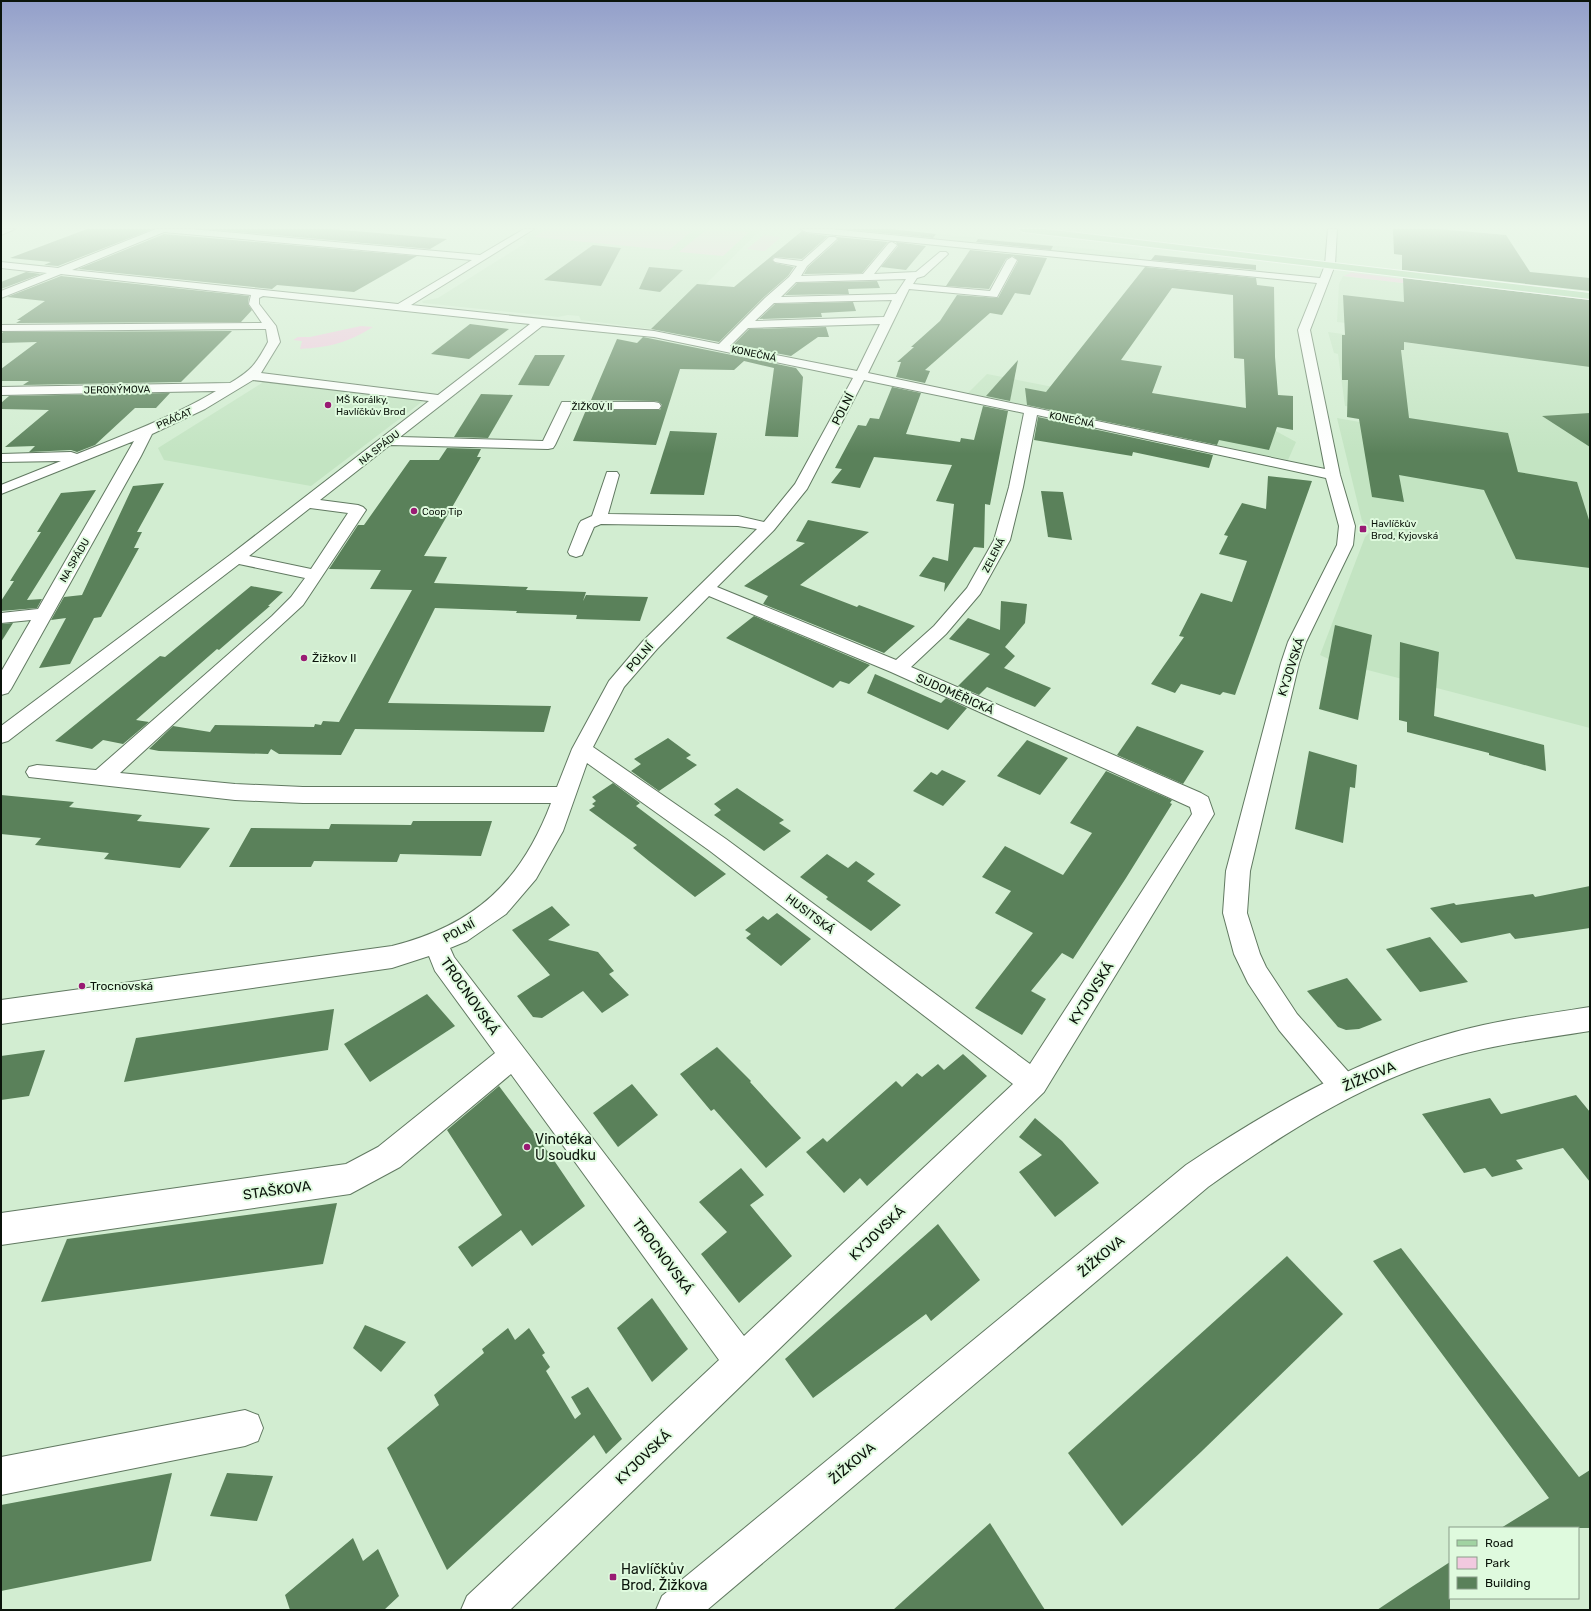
<svg xmlns="http://www.w3.org/2000/svg" width="1591" height="1611" font-family="Rubik,sans-serif">
  <style>
    .built { fill: #c3e4c2 }
    .green { fill: #f1c9df }
    .building { fill: #5a815a; fill-rule: evenodd }
    .lines { fill: none; stroke-linecap: round; stroke-linejoin: round }
    .minor-casing { stroke: #617961; stroke-width: 2 }
    .secondary-casing { stroke: #617961; stroke-width: 2 }
    .primary-casing { stroke: #fff; stroke-width: 2 }
    .minor { fill: #fff; fill-rule: evenodd }
    .secondary { fill: #fff; fill-rule: evenodd }
    .primary { fill: #a1d3a2; fill-rule: evenodd }
    .poi-dot { fill: #991b73; stroke: #dffade; stroke-width: 1.5 }
    .labels { text-anchor: middle; stroke-width: 4; stroke-linejoin: round; paint-order: stroke }
    .far-street-label { font-size: 10px; fill: #0b140b; stroke: #dffade }
    .far-poi-label { font-size: 10px; fill: #0b140b; stroke: #dffade; text-anchor: start }
    .street-label { font-size: 12px; fill: #0b140b; stroke: #dffade }
    .poi-label { font-size: 12px; fill: #0b140b; stroke: #dffade; text-anchor: start }
    .near-street-label { font-size: 14px; fill: #0b140b; stroke: #dffade }
    .near-poi-label { font-size: 14px; fill: #0b140b; stroke: #dffade; text-anchor: start }
  </style>
  <rect width="100%" height="100%" fill="#d2edd1"/>
  <g class="built">
    <polygon points="539,229 761,229 693,297 665,315 651,329 581,320 579,316 568,315 558,317 423,303 422,301 438,298 527,242 523,238"/>
    <polygon points="919,232 1140,254 1138,260 914,238"/>
    <polygon points="1343,276 1590,305 1590,728 1333,661 1320,655 1365,537 1371,531 1362,521 1337,418 1371,424 1371,410 1345,406 1338,354 1334,353 1328,332 1492,354 1488,340 1337,322 1339,284"/>
    <polygon points="987,374 1274,430 1296,442 1288,460 968,393"/>
    <polygon points="265,381 423,401 311,486 164,460 158,448"/>
  </g>
  <g class="green">
    <polygon points="547,229 668,229 692,231 669,250 534,237"/>
    <polygon points="707,229 749,232 723,256 679,252"/>
    <polygon points="764,235 781,237 765,251 747,249"/>
    <polygon points="1349,272 1492,291 1589,298 1590,305 1343,276 1351,273"/>
    <path d="M361,326L373,327C347,343 330,347 300,349L302,341L293,340L298,337H310Z"/>
  </g>
  <g class="building">
    <polygon points="87,229 153,229 58,266 44,265 51,262 10,258"/>
    <polygon points="205,229 331,229 447,239 430,249"/>
    <polygon points="844,229 890,229 936,234 933,238"/>
    <polygon points="1393,229 1438,229 1506,235 1530,272 1590,278 1590,291 1402,270 1402,255 1394,254"/>
    <polygon points="802,231 806,233 828,236 802,259 774,257 772,260 775,263 794,267 788,276 764,297 719,342 651,329 697,284 734,287"/>
    <polygon points="164,234 417,256 354,292 277,285 272,289 78,269"/>
    <polygon points="837,237 888,242 862,273 804,274 808,267 838,240"/>
    <polygon points="978,239 1032,244 1053,246 1051,250 976,242"/>
    <polygon points="896,242 926,246 906,270 881,267 898,246"/>
    <polygon points="593,245 621,248 601,286 544,280"/>
    <polygon points="970,250 1047,258 1030,295 1015,293 1002,315 990,313 925,370 930,371 925,383 896,377 901,362 897,362 914,347 911,347 940,321 957,295 998,298 1018,261 1013,256 1006,259 989,289 946,286"/>
    <polygon points="1155,255 1256,265 1256,270 1151,260"/>
    <polygon points="649,267 683,270 660,292 639,289"/>
    <path d="M1145,267L1256,278L1257,285L1274,287L1275,357L1278,395L1293,396V430L1277,427L1269,450L1219,440L1217,445L1027,405L1025,388L1046,392ZM1172,288L1233,295L1234,358L1244,359L1246,408L1152,393L1162,366L1121,360Z"/>
    <polygon points="26,272 41,274 1,289 1,282"/>
    <polygon points="61,276 249,296 248,304 252,310 241,322 16,323 21,320 17,320 45,301 7,297"/>
    <polygon points="1403,278 1590,300 1590,367 1404,342 1404,350 1401,350 1409,418 1508,433 1518,472 1577,482 1590,523 1590,568 1516,559 1484,490 1399,475 1404,502 1372,497 1359,419 1347,417 1348,380 1342,380 1342,335 1345,335 1343,295 1404,302"/>
    <polygon points="877,281 880,288 848,289 849,294 785,295 797,283"/>
    <polygon points="853,302 856,311 821,313 822,317 759,319 775,304"/>
    <polygon points="470,324 509,329 469,359 431,354"/>
    <polygon points="826,327 829,337 818,337 791,356 733,345 749,329"/>
    <polygon points="232,331 181,382 23,385 29,381 1,381 1,369 37,342 1,343 1,334 3,332"/>
    <polygon points="643,337 796,368 803,377 798,437 765,436 774,368 744,361 734,370 680,369 656,445 573,441 586,410 660,410 662,405 659,402 654,401 591,400 617,339 637,343"/>
    <polygon points="535,355 565,355 549,386 518,385"/>
    <polygon points="1018,360 1010,401 986,396"/>
    <polygon points="892,387 921,393 906,434 960,442 961,438 974,440 983,406 1008,411 990,505 985,504 984,548 974,547 944,592 945,583 919,576 933,557 948,561 954,504 936,501 952,465 874,457 860,488 831,483 842,469 835,468 858,425 866,426 870,418 879,419"/>
    <polygon points="170,393 156,408 135,408 95,445 77,452 71,450 29,452 35,446 5,447 49,410 1,409 1,403 9,396"/>
    <polygon points="481,394 513,395 488,438 454,437"/>
    <polygon points="1590,413 1590,447 1542,416"/>
    <polygon points="1038,417 1213,455 1209,468 1133,452 1132,456 1034,440"/>
    <polygon points="670,431 717,433 704,495 650,494"/>
    <polygon points="447,448 481,449 477,457 481,457 424,556 447,557 434,583 528,587 526,590 586,592 583,601 586,595 648,597 640,621 576,619 577,615 516,613 517,611 435,608 388,703 551,706 544,732 355,729 341,755 279,754 271,749 268,754 159,751 149,749 173,726 210,732 215,725 314,727 315,724 321,725 323,721 339,722 412,590 370,589 381,570 329,569 358,525 364,525 410,460 439,460"/>
    <polygon points="1268,476 1312,481 1235,695 1223,692 1220,695 1181,684 1175,693 1151,684 1184,637 1179,636 1201,593 1232,602 1247,561 1219,554 1228,536 1224,535 1242,503 1266,509"/>
    <polygon points="164,483 137,532 142,532 134,548 139,548 101,617 94,618 70,664 39,668 66,618 51,620 64,597 82,595 133,486"/>
    <polygon points="96,490 27,600 42,599 37,608 1,611 1,601 14,581 10,581 41,532 37,532 61,493"/>
    <polygon points="1041,491 1063,492 1072,540 1048,537"/>
    <polygon points="808,520 869,532 800,585 857,607 859,605 915,626 884,653 763,604 768,596 744,586 805,543 796,541"/>
    <polygon points="251,586 283,592 268,606 270,606 219,650 217,649 136,720 149,722 123,744 103,740 92,749 55,741 160,656 165,657"/>
    <polygon points="1001,601 1027,604 1025,623 1005,647 1015,656 1004,668 1051,688 1035,707 987,687 979,695 958,686 990,654 949,639 968,618 1000,630"/>
    <polygon points="754,616 870,665 849,684 840,681 833,688 726,638"/>
    <polygon points="13,623 1,642 1,624"/>
    <polygon points="1335,625 1372,635 1358,720 1319,709"/>
    <polygon points="1400,642 1439,652 1434,716 1544,745 1546,771 1489,755 1489,753 1407,732 1407,722 1399,720"/>
    <polygon points="875,674 941,703 946,698 967,708 948,730 867,693"/>
    <polygon points="1137,726 1204,751 1183,784 1117,755"/>
    <polygon points="668,738 691,755 686,758 697,765 659,791 631,771 641,764 634,759"/>
    <polygon points="1027,740 1068,758 1040,795 997,776"/>
    <polygon points="1309,751 1357,765 1355,788 1350,787 1343,843 1295,829"/>
    <polygon points="942,770 966,781 943,806 913,791 931,772 937,775"/>
    <polygon points="1106,771 1172,800 1170,803 1172,804 1126,878 1073,959 1062,953 1031,991 1046,999 1022,1035 975,1008 1033,933 995,913 1011,891 982,877 1005,846 1063,875 1092,833 1070,823"/>
    <polygon points="613,783 640,803 636,806 726,874 695,897 649,861 633,848 637,845 589,810 595,806 592,804 596,801 592,797"/>
    <polygon points="737,788 784,820 779,823 791,831 764,851 714,815 721,810 714,804"/>
    <polygon points="1,795 74,802 69,807 142,815 137,821 210,828 180,868 104,859 109,853 35,845 41,838 1,834"/>
    <polygon points="413,821 492,821 481,856 400,854 397,862 314,861 311,867 229,867 251,828 329,829 331,824 411,825"/>
    <polygon points="827,854 848,868 856,861 875,874 867,881 901,905 871,931 826,899 828,897 800,877"/>
    <polygon points="1590,886 1590,928 1515,939 1510,933 1461,943 1430,908 1454,903 1456,905 1533,894 1535,897"/>
    <polygon points="552,906 570,925 548,940 598,952 614,971 609,974 629,995 602,1013 583,991 542,1018 533,1017 517,996 550,975 512,930"/>
    <polygon points="777,913 811,939 781,966 746,938 751,934 745,930 763,916 768,920"/>
    <polygon points="1430,937 1468,982 1420,992 1386,949"/>
    <polygon points="1347,978 1382,1020 1359,1029 1346,1030 1338,1027 1307,991"/>
    <polygon points="427,994 455,1026 370,1082 344,1044"/>
    <polygon points="334,1009 328,1050 124,1082 136,1038"/>
    <polygon points="717,1047 751,1081 750,1082 801,1138 766,1168 714,1109 711,1111 680,1074"/>
    <polygon points="45,1050 29,1096 1,1100 1,1056"/>
    <polygon points="963,1054 987,1076 867,1186 860,1178 844,1193 806,1152 823,1138 827,1142 896,1081 902,1087 917,1073 922,1077 938,1064 944,1070"/>
    <polygon points="632,1084 658,1115 618,1147 593,1113"/>
    <polygon points="499,1086 551,1156 585,1206 532,1246 521,1230 472,1267 458,1247 502,1215 447,1130"/>
    <polygon points="1576,1095 1590,1112 1590,1182 1563,1148 1516,1160 1523,1169 1492,1177 1485,1168 1464,1173 1422,1114 1490,1098 1501,1114"/>
    <polygon points="1035,1118 1062,1141 1099,1183 1055,1217 1019,1172 1042,1155 1019,1137"/>
    <polygon points="741,1168 764,1195 750,1205 792,1256 739,1303 701,1254 727,1232 699,1202"/>
    <polygon points="337,1203 323,1264 41,1302 67,1239"/>
    <polygon points="938,1224 980,1280 931,1321 926,1314 813,1398 785,1359"/>
    <polygon points="1401,1248 1579,1477 1590,1470 1590,1528 1501,1528 1549,1498 1373,1261"/>
    <polygon points="1287,1256 1343,1314 1202,1451 1122,1526 1068,1453"/>
    <polygon points="652,1298 688,1349 652,1382 617,1328"/>
    <polygon points="365,1325 406,1342 381,1372 353,1348"/>
    <polygon points="508,1328 515,1340 529,1328 545,1353 542,1355 550,1367 546,1371 575,1419 581,1414 571,1397 588,1387 622,1439 606,1454 594,1435 447,1570 387,1448 439,1405 434,1395 484,1353 482,1349"/>
    <polygon points="172,1473 151,1561 1,1591 1,1505"/>
    <polygon points="227,1473 273,1476 257,1521 210,1516"/>
    <polygon points="990,1523 1045,1610 893,1610"/>
    <polygon points="353,1538 363,1561 378,1549 399,1596 384,1610 290,1610 285,1595"/>
    <polygon points="1450,1562 1450,1610 1377,1610 1410,1588"/>
  </g>
  <g class="lines">
    <defs>
      <g id="minor">
        <polygon points="1,229 15,229 1,235"/>
        <path d="M156,229H191L480,255L524,229H534L411,305L654,331L719,344L765,298L789,277L797,266L775,262L773,260L775,258L802,261L829,237H835L837,239L807,266L801,276L863,274L889,243L892,242L897,245L874,274L916,272L940,252H946L948,254L946,256L924,276L917,278L913,284L990,291L1007,260L1012,257L1017,260L997,297L909,289L868,373L1325,469L1298,330L1317,283L806,232L801,229H831L1320,278L1325,265L1328,229H1337L1335,265L1310,330L1340,475L1355,526L1353,545L1306,642L1299,663L1250,871L1247,913L1260,954L1266,967L1297,1014L1353,1077L1357,1086L1353,1095L1343,1099L1333,1095L1279,1030L1248,983L1234,954L1223,913L1226,871L1281,663L1288,642L1337,545L1339,526L1326,478L1037,415L1023,487L1010,540L980,594L946,634L911,667L1201,793L1208,797L1214,814L1044,1092L510,1610H461L467,1596L719,1360L511,1074L400,1167L350,1194L1,1245V1213L346,1164L378,1147L495,1053L435,971L429,956L392,968L1,1024V1000L392,946C475,925 521,882 551,803H303L235,800L29,777L26,772L29,767L37,765L96,770L272,616L291,597L305,578L239,564L8,741L1,743V726L230,555L429,401L253,380L205,409L152,434L141,456L11,689L8,693L1,695V672L31,620L1,623V613L38,609L134,441L1,494V485L61,461L1,462V454L71,452L77,454C124,435 172,417 216,391L1,395V387L230,383C252,370 256,364 268,342L266,329L1,331V325L262,323L249,304L251,295L61,274L1,298V291L47,273L1,268V262L58,268ZM164,232L472,260L398,304L72,270ZM906,279L896,294L781,297L796,282ZM263,296L530,324L438,395L261,373L280,342L276,326L259,304V298ZM892,300L884,317L755,321L774,303ZM880,324L857,371L730,346L748,328ZM542,326L654,337L853,378L795,484L764,522L738,516L608,514L619,475L617,472H607L592,516L581,521L579,524L568,552L570,555L576,557L582,555L594,527L601,524L738,526L757,529L643,641L609,681L572,749L557,787H303L235,784L120,773L303,605L366,510L363,507L358,505L320,500L390,445L548,449L553,448L555,445L572,409H659L661,406L659,403L654,402H562L543,441L400,437ZM864,380L1024,413L1009,487L994,540L967,588L934,626L896,660L717,587L774,530L807,489ZM310,508L348,513L311,569L249,556ZM709,596L891,672L1190,807L1192,814L1030,1064L726,839L593,747L624,687L657,649ZM587,763L710,851L1013,1084L744,1336L454,957L450,948L467,941L506,914L536,879L563,831Z"/>
        <polygon points="245,1410 258,1415 263,1428 258,1441 245,1446 1,1495 1,1457"/>
      </g>
      <path id="secondary" d="M1590,1007V1031C1540,1039 1490,1045 1441,1060C1356,1086 1280,1136 1208,1187L707,1610H656L662,1596L1186,1165C1266,1112 1349,1063 1441,1036C1490,1021 1540,1015 1590,1007Z"/>
      <polygon id="primary" points="1018,229 1044,229 1590,293 1590,299 1023,232"/>
    </defs>
    <use href="#minor" class="minor-casing"/>
    <use href="#secondary" class="secondary-casing"/>
    <use href="#primary" class="primary-casing"/>
    <use href="#minor" class="minor"/>
    <use href="#secondary" class="secondary"/>
    <use href="#primary" class="primary"/>
  </g>
  <linearGradient id="sky" x2="0" y2="1"><stop stop-color="#939fca"/><stop offset="0.5" stop-color="#ebf7ea"/><stop offset="1" stop-color="#ebf7ea" stop-opacity="0"/></linearGradient>
  <rect width="1591" height="454" fill="url(#sky)"/>
  <g class="poi-dot">
    <circle cx="328" cy="405" r="4"/>
    <circle cx="414" cy="511" r="4"/>
    <rect x="1359" y="525" width="8" height="8" rx="2"/>
    <circle cx="304" cy="658" r="4"/>
    <circle cx="82" cy="986" r="4"/>
    <circle cx="527" cy="1147" r="4"/>
    <rect x="609" y="1573" width="8" height="8" rx="2"/>
  </g>
  <g class="labels">
    <g class="far-street-label">
      <text transform="translate(754 353) rotate(12)" y="4">KONEČNÁ</text>
      <text transform="translate(117 389) rotate(-1)" y="4">JERONÝMOVA</text>
      <text x="592" y="410">ŽIŽKOV II</text>
      <text transform="translate(174 418) rotate(-24)" y="4">PRÁČAT</text>
      <text transform="translate(1072 419) rotate(12)" y="4">KONEČNÁ</text>
      <text transform="translate(379 447) rotate(-38)" y="4">NA SPÁDU</text>
      <text transform="translate(993 555) rotate(-63)" y="4">ZELENÁ</text>
      <text transform="translate(74 560) rotate(-60)" y="4">NA SPÁDU</text>
    </g>
    <g class="far-poi-label">
      <text x="336" y="403">MŠ Korálky,<tspan x="336" dy="12">Havlíčkův Brod</tspan></text>
      <text x="422" y="515">Coop Tip</text>
      <text x="1371" y="527">Havlíčkův<tspan x="1371" dy="12">Brod, Kyjovská</tspan></text>
    </g>
    <g class="street-label">
      <text transform="translate(843 409) rotate(-63)" y="4">POLNÍ</text>
      <text transform="translate(640 657) rotate(-49)" y="4">POLNÍ</text>
      <text transform="translate(1291 667) rotate(-72)" y="4">KYJOVSKÁ</text>
      <text transform="translate(955 694) rotate(24)" y="4">SUDOMĚŘICKÁ</text>
      <text transform="translate(810 914) rotate(37)" y="4">HUSITSKÁ</text>
      <text transform="translate(459 931) rotate(-29)" y="4">POLNÍ</text>
    </g>
    <g class="poi-label">
      <text x="312" y="662">Žižkov II</text>
      <text x="90" y="990">Trocnovská</text>
    </g>
    <g class="near-street-label">
      <text transform="translate(1091 993) rotate(-58)" y="5">KYJOVSKÁ</text>
      <text transform="translate(470 996) rotate(55)" y="5">TROCNOVSKÁ</text>
      <text transform="translate(1369 1076) rotate(-23)" y="5">ŽIŽKOVA</text>
      <text transform="translate(277 1190) rotate(-8)" y="5">STAŠKOVA</text>
      <text transform="translate(877 1233) rotate(-44)" y="5">KYJOVSKÁ</text>
      <text transform="translate(663 1256) rotate(53)" y="5">TROCNOVSKÁ</text>
      <text transform="translate(1101 1256) rotate(-40)" y="5">ŽIŽKOVA</text>
      <text transform="translate(643 1457) rotate(-44)" y="5">KYJOVSKÁ</text>
      <text transform="translate(852 1463) rotate(-40)" y="5">ŽIŽKOVA</text>
    </g>
    <g class="near-poi-label">
      <text x="535" y="1144">Vinotéka<tspan x="535" dy="16">U soudku</tspan></text>
      <text x="621" y="1574">Havlíčkův<tspan x="621" dy="16">Brod, Žižkova</tspan></text>
    </g>
  </g>
  <rect width="1591" height="1611" fill="none" stroke="#0b140b" stroke-width="4"/>
  <rect x="1449" y="1527" width="130" height="72" fill="#dffade" stroke="#8a9e8a"/>
  <rect x="1457" y="1540" width="20" height="6" fill="#a1d3a2" stroke="#8a9e8a"/>
  <text x="1485" y="1547" font-size="12" fill="#0b140b">Road</text>
  <rect x="1457" y="1557" width="20" height="12" fill="#f1c9df" stroke="#8a9e8a"/>
  <text x="1485" y="1567" font-size="12" fill="#0b140b">Park</text>
  <rect x="1457" y="1577" width="20" height="12" fill="#5a815a" stroke="#8a9e8a"/>
  <text x="1485" y="1587" font-size="12" fill="#0b140b">Building</text>
</svg>
